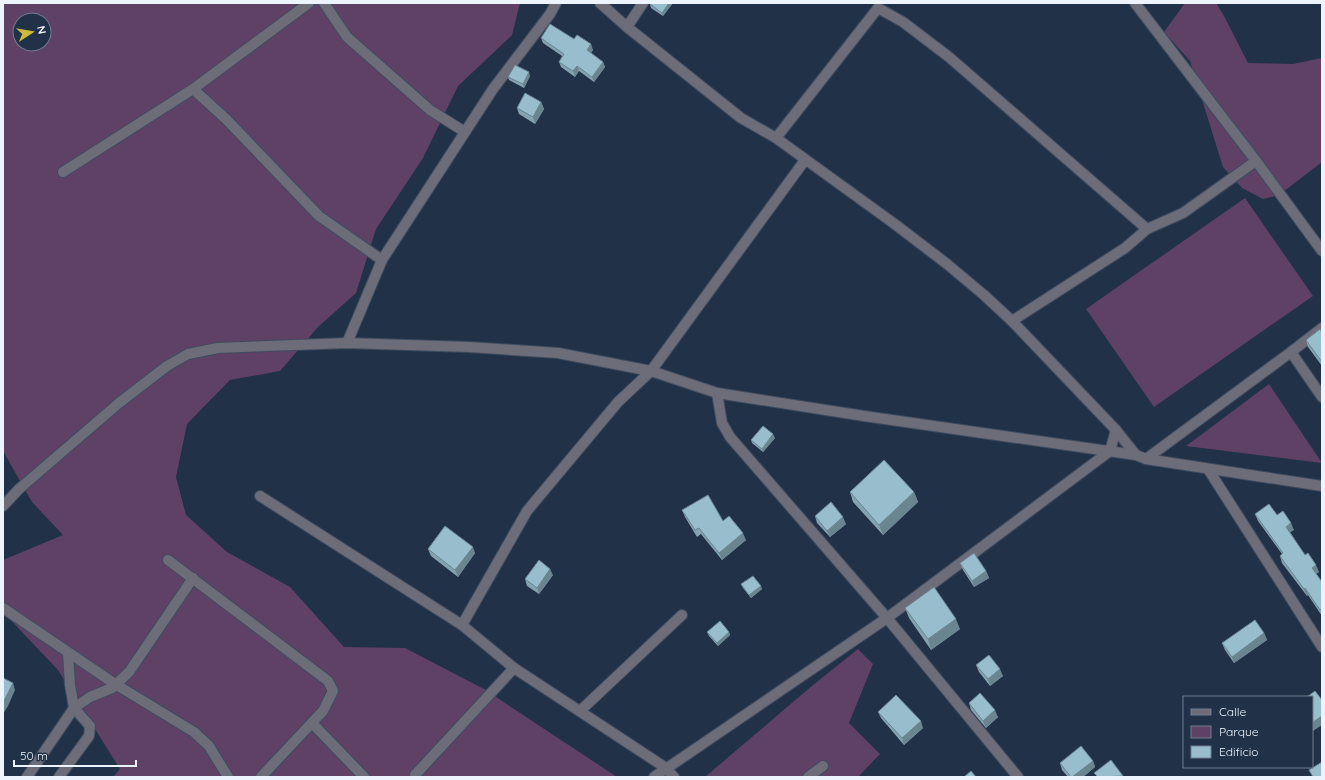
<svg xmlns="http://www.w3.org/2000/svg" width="1325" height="780" font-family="Quicksand,sans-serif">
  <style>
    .green { fill: #5f4166; fill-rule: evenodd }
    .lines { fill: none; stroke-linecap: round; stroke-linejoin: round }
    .street-casing { stroke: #3e4c60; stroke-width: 12 }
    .street { stroke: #6d6c79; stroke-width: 10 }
    .wall { fill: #83a3b1 }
    .shaded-wall { fill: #6a8590 }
    .building { fill: #98bece; stroke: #6a8590 }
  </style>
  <rect width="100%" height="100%" fill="#213147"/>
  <g class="green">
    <path d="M3,3H520L512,35L458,86L423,158L376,229L356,293L318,327L280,371L230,380L187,424L176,477L186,515L227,552L290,587L344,647L405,648L484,689L617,777H113L120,769L58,670L3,612V560L63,535L32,502L3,451ZM20,20H44V44H20Z"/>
    <polygon points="1185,3 1216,3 1224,16 1248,63 1293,64 1322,58 1322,162 1279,195 1263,199 1242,188 1223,167 1190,61 1164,32"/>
    <polygon points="1245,198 1313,296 1154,407 1086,309"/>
    <polygon points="1269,384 1322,463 1186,446"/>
    <polygon points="858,649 873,664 849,723 880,754 859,776 859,777 705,777 813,685"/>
  </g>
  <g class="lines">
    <defs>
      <g id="street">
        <polyline points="324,3 347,37 430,110 465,132"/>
        <polyline points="600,3 627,27 741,118 776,138 896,225 947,264 984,295 1012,321 1116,430 1136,455 1146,459 1322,486"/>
        <polyline points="1135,3 1256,161 1322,251"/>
        <polyline points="627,27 643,3"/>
        <polyline points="193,89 226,119 319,216 382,260"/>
        <polyline points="776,138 878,8 903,22 949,57 1147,229"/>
        <polyline points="63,172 193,89 309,3"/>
        <polyline points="1012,321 1125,248 1147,229 1183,213 1256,161"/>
        <polyline points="347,343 382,260 493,89 550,14 556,3"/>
        <polyline points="1291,352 1322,397"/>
        <polyline points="717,393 722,423 730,437 887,618 1018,777"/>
        <polyline points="1146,459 1291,352 1322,328"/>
        <polyline points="1208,469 1322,647"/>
        <polyline points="260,496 462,625 514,668 666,768 674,777"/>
        <polyline points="3,506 19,489 119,403 167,366 188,354 218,348 347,343 469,347 558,353 651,371 717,393 864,416 1136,455"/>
        <polyline points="168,560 328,681 333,691 323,711 261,777"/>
        <polyline points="3,608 115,684 194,732 209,746 228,777"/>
        <polyline points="462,625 527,511 618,402 651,371 805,160"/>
        <polyline points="580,711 682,615"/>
        <polyline points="312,723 364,777"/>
        <polyline points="415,775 514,668"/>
        <polyline points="27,777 74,708 90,697 112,688 129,672 193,578"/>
        <polyline points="59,777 89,736 90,726 74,708 70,685 68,653"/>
        <polyline points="654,777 887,618 1110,451 1116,430"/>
        <polyline points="808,777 823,766"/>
      </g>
    </defs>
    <use href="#street" class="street-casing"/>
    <use href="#street" class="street"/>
  </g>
  <g class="wall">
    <polygon points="673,3 663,16 651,8 650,4"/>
    <polygon points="541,38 574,39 593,50 591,53 603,62 605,67 594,82 579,71 575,77 561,67 559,62 562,56 543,43"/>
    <polygon points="530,76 524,88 509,80 508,77"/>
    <polygon points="541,102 544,109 535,124 519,114 517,108"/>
    <polygon points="1322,333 1322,366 1308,347 1306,340"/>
    <polygon points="775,438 763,452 752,443 751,440"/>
    <polygon points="850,492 914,492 918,502 883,535 853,502"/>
    <polygon points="682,510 723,521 746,540 722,560 701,534 697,537 685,517"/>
    <polygon points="1255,514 1277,515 1294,530 1290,532 1305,555 1319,572 1316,574 1322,582 1322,616 1308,595 1307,596 1282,563 1280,556 1282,554 1258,521"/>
    <polygon points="815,516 846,524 830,537 817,523"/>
    <polygon points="428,549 475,553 458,577 431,556"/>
    <polygon points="960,563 986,571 989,578 974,587 963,570"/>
    <polygon points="553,575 539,594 527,586 525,579"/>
    <polygon points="741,584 762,589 751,598 743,588"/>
    <polygon points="905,608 960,629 931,650 909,618"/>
    <polygon points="707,632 729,632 730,635 718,646 709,636"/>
    <polygon points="1264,633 1267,640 1234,663 1225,650 1222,643"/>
    <polygon points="976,665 1003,676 990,686 979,672"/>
    <polygon points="969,703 998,717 986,728 971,710"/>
    <polygon points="878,712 923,728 904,745 881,718"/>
    <polygon points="1093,761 1095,767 1083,777 1068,777 1062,770 1060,763"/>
  </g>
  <g class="shaded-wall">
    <polygon points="669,3 673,3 663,16 662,13"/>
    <polygon points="591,44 593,50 589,56 587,50"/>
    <polygon points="603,62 605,67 594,82 592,77"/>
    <polygon points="577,66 579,71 575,77 573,71"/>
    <polygon points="529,72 530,76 524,88 523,84"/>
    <polygon points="541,102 544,109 535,124 533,117"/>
    <polygon points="773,434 775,438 763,452 762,449"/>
    <polygon points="914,492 918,502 883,535 879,525"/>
    <polygon points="843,517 846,524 830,537 827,531"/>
    <polygon points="1291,523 1294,530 1288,533 1286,527"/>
    <polygon points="743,533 746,540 722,560 719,553"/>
    <polygon points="473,547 475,553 458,577 455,570"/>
    <polygon points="1316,565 1319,572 1314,575 1312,568"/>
    <polygon points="550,569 553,575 539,594 537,588"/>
    <polygon points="986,571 989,578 974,587 972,581"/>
    <polygon points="761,586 762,589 751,598 749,595"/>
    <polygon points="1305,588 1308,595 1307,596 1304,589"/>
    <polygon points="956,619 960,629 931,650 928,639"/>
    <polygon points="729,632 730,635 718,646 717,643"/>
    <polygon points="1264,633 1267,640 1234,663 1232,657"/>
    <polygon points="1000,669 1003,676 990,686 988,679"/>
    <polygon points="13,683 15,690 8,706 3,714 3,703"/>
    <polygon points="995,710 998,717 986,728 983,721"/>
    <polygon points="1322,716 1322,725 1313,731 1312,729 1312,723"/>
    <polygon points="921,721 923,728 904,745 902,738"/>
    <polygon points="1093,761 1095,767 1083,777 1072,777"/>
  </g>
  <g class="building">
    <polygon points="651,3 669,3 662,13 650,4"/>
    <polygon points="550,24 574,39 577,35 591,44 587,50 603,62 592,77 577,66 573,71 559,62 564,54 541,38"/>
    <polygon points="515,65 529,72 523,84 508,77"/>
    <polygon points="525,93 541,102 533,117 517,108"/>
    <polygon points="1320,329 1322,333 1322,362 1306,340"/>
    <polygon points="763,426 773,434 762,449 751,440"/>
    <polygon points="884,460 914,492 879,525 850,492"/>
    <polygon points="708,495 723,521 729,516 743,533 719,553 699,528 695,530 682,510"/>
    <polygon points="831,502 843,517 827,531 815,516"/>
    <polygon points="1269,504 1277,515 1283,511 1291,523 1286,527 1305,555 1308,553 1316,565 1312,568 1322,582 1322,610 1321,609 1320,610 1305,588 1304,589 1280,556 1283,553 1255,514"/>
    <polygon points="445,526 473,547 455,570 428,549"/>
    <polygon points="974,553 986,571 972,581 960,563"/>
    <polygon points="539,560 550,569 537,588 525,579"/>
    <polygon points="753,576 761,586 749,595 741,584"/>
    <polygon points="934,587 956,619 928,639 905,608"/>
    <polygon points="1255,620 1264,633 1232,657 1222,643"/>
    <polygon points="720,621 729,632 717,643 707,632"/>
    <polygon points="989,655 1000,669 988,679 976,665"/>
    <polygon points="3,678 13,683 3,703"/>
    <polygon points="1315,691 1322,700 1322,716 1312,723 1312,697 1307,697"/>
    <polygon points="980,693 995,710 983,721 969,703"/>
    <polygon points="896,695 921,721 902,738 878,712"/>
    <polygon points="1081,746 1093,761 1072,777 1071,777 1060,763"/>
    <polygon points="1111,760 1123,776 1098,777 1094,773"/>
    <polygon points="1322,762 1322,777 1313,777 1309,770"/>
    <polygon points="971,771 976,777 964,777"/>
  </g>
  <rect width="1325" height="780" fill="none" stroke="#edf4fd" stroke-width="8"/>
  <rect x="1183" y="696" width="130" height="72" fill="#213147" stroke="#737f90"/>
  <rect x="1191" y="709" width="20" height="6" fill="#6d6c79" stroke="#737f90"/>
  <text x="1219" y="716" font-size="12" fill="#edf4fd">Calle</text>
  <rect x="1191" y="726" width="20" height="12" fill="#5f4166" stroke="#737f90"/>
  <text x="1219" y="736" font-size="12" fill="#edf4fd">Parque</text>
  <rect x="1191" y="746" width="20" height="12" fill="#98bece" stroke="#737f90"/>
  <text x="1219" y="756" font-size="12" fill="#edf4fd">Edificio</text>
  <g transform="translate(32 32) rotate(78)"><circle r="19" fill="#213147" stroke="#737f90"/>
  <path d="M0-3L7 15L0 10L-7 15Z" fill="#ceb838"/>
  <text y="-6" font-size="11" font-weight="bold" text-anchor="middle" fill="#edf4fd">N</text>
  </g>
  <path d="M14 760v6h122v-6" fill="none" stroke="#edf4fd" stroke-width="2"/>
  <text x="20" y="760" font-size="12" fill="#edf4fd" stroke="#213147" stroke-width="3" paint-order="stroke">50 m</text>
</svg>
